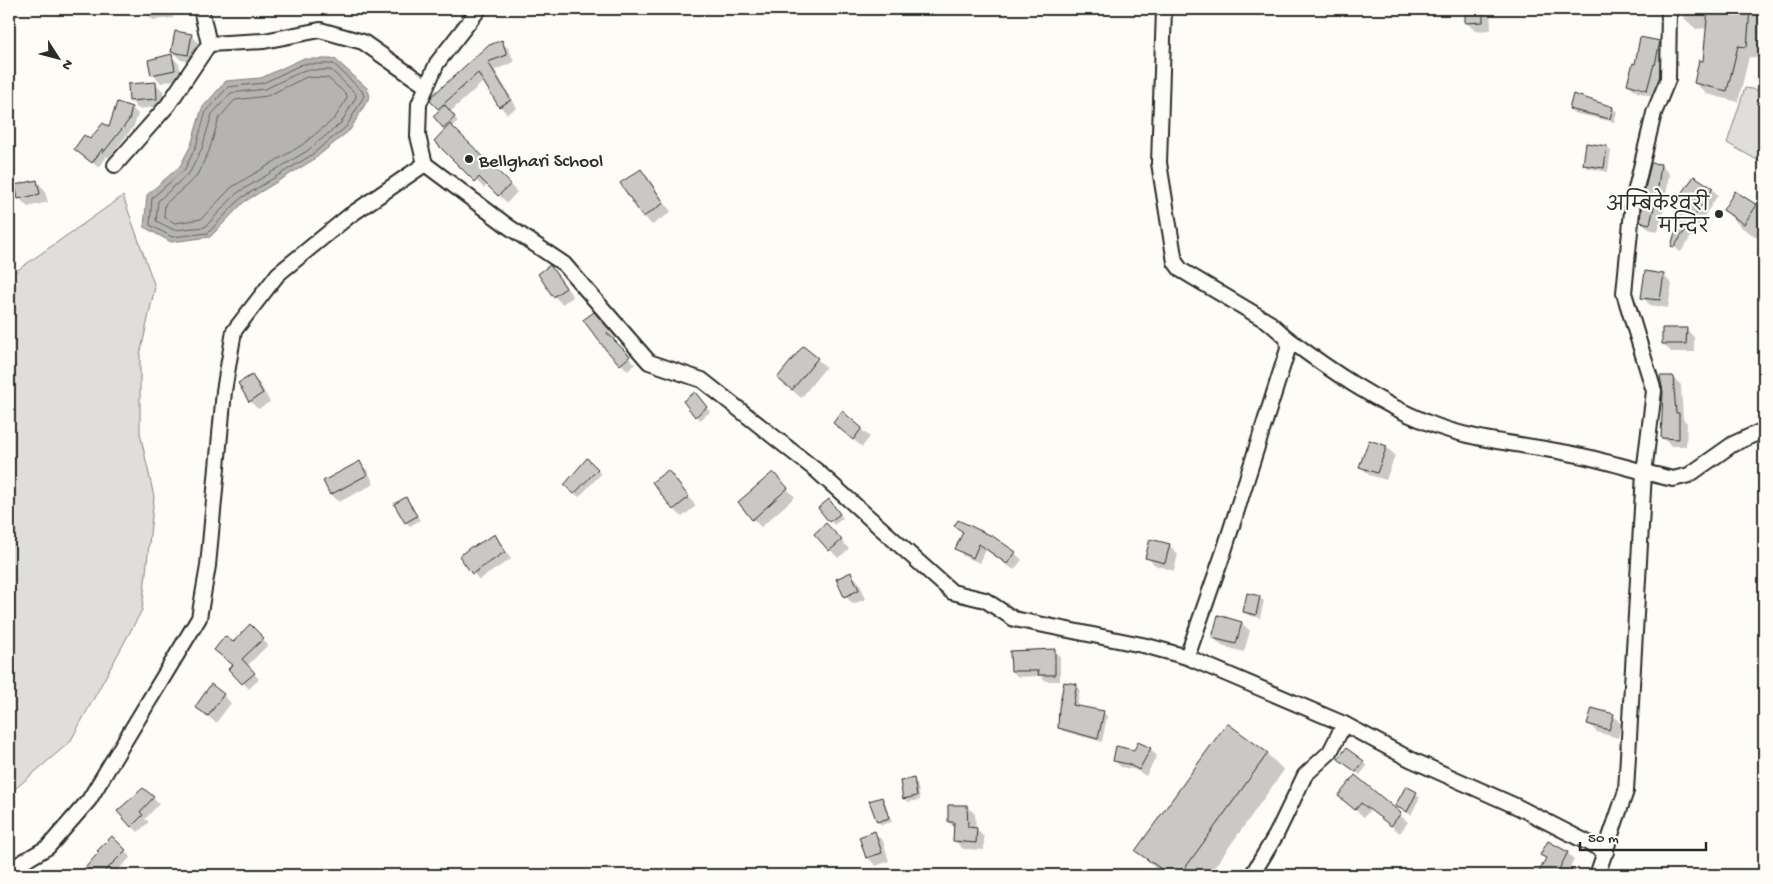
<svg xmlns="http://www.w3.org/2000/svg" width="1773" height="884" font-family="'Gochi Hand','Playpen Sans Deva',sans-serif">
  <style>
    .green { fill: #dfdeda; stroke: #858482 }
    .water { fill: #b5b4b1; stroke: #7e7d7b }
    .shadow { fill: #0003 }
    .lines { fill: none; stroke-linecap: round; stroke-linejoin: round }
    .shore { stroke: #626261; stroke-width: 1 }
    .building { fill: #c9c8c4; stroke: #2b2b2b }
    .minor-casing { stroke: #2b2b2b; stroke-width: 18 }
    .minor { stroke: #fdfcf7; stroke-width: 14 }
    .poi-dot { fill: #2b2b2b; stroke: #fdfcf7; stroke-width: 2 }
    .labels { text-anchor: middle; stroke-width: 4.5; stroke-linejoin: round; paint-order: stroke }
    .poi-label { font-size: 19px; fill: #2b2b2b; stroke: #fdfcf7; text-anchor: start }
  </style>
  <rect width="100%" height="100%" fill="#fdfcf7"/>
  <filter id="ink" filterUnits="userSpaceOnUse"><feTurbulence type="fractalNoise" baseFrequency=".02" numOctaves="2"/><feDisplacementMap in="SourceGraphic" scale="10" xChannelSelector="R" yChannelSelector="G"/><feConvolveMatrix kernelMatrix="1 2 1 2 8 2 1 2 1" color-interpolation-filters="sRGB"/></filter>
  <g filter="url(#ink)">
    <g class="green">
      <polygon points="1745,88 1764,91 1764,164 1727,143"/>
      <polygon points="123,196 155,287 140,355 140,433 154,497 142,610 70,742 9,794 9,276"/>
    </g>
    <polygon class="water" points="302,59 335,59 367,88 370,96 350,130 313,160 244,202 210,237 171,242 144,227 147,195 180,166 191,145 202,108 226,81 261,78"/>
    <g class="shadow">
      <polygon points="148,9 172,9 173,18 153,20 149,16"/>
      <polygon points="1466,9 1490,9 1491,30 1475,31 1467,23"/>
      <polygon points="1683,9 1763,9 1758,58 1749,57 1738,102 1707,94 1695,83 1705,63 1708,28 1696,29 1684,18"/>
      <polygon points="191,35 199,43 196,63 181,60 172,52"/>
      <polygon points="501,42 509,49 514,62 495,70 517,108 507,114 500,106 484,81 450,112 458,121 451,127 517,192 507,203 488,184 484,188 435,141 447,130 434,116 441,111 431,101"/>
      <polygon points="1659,42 1668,50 1655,97 1637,92 1628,84 1636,65"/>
      <polygon points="171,56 179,64 182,78 161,83 153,74"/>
      <polygon points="155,83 163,91 165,106 138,109 130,100"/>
      <polygon points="1574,96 1613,108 1617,112 1614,122 1574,113 1570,109"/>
      <polygon points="118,104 132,108 138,114 134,126 109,158 107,156 99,168 76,149 110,129"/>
      <polygon points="1607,147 1611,151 1608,172 1588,168 1584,165"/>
      <polygon points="1661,165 1669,174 1665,204 1658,232 1649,229 1641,221"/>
      <polygon points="9,168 14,173 16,186 36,181 44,189 48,202 28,207 19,198 9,200"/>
      <polygon points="641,171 649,179 671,212 652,225 644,216 622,183"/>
      <polygon points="1712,189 1718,195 1681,252 1679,251 1673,245 1684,206 1679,201"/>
      <polygon points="1756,206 1764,215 1764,235 1761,240 1741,227 1724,210"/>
      <polygon points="550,267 558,275 573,297 562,304 554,296"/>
      <polygon points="1663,275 1672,284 1668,308 1650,305 1642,297"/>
      <polygon points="600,320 616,338 613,340 635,364 628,371 607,349"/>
      <polygon points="1686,329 1694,337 1694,352 1671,352 1663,343"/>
      <polygon points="803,347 826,367 801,398 778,378"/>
      <polygon points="252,376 260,384 270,402 258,409 250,401"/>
      <polygon points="1673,377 1681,385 1683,419 1687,423 1686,446 1671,446 1663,438"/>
      <polygon points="698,397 710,412 700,420 685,402"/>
      <polygon points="842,413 870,437 862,447 843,431"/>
      <polygon points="1386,447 1395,455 1386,480 1369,475 1361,466"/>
      <polygon points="587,460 601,474 579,497 569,489"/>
      <polygon points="359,463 368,471 374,484 339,502 331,494"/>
      <polygon points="668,472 696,506 682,517 674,509"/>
      <polygon points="781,482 795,497 761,527 753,519"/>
      <polygon points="405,499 420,520 410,526 406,522"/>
      <polygon points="833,505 843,518 834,525 820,508"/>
      <polygon points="956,526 1015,553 1022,560 1014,570 986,550 980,563 963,556 957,549 964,533"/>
      <polygon points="834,533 849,549 838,558 816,534"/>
      <polygon points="494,536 501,543 511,559 479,580 460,556"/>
      <polygon points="1151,541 1170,546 1178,554 1174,571 1155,565 1147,557"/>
      <polygon points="851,574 859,582 866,599 853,604 845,596"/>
      <polygon points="1248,595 1260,598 1264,601 1260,618 1248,615 1244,612"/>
      <polygon points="1242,623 1250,631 1244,652 1222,646 1214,638"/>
      <polygon points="250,626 268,645 247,666 259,679 249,689 230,669 234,665 233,644"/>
      <polygon points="1054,651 1060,657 1060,681 1046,681 1041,676 1018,677 1012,671"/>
      <polygon points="1077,685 1080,689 1077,707 1103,713 1107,716 1102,742 1063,731 1059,727"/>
      <polygon points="223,695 231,703 216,723 197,707"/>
      <polygon points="1613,715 1621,724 1618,738 1597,732 1589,724"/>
      <polygon points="1150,749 1157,756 1146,776 1136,770 1121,767 1114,760 1135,751"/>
      <polygon points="1267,754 1284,770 1209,875 1165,875 1154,867 1137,850"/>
      <polygon points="1363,762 1367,766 1360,775 1343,763"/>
      <polygon points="1355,777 1408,822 1400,833 1370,810 1364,817 1348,804"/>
      <polygon points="913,780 917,783 920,800 908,802 905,798"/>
      <polygon points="1406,788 1420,797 1411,815 1396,806"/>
      <polygon points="143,789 159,804 145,819 149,822 138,832 132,826"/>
      <polygon points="881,798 885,802 892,822 881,825 878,821"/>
      <polygon points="967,806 975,814 976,829 984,837 984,850 963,849 955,841 955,828 949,822"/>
      <polygon points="874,833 883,841 889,861 876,866 867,857"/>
      <polygon points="112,838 131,857 113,875 80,875"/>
      <polygon points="1549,843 1568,853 1574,860 1566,875 1544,875 1540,871 1546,859 1542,855"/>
    </g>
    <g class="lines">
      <g class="shore">
        <polygon points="303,64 334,64 362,91 364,96 346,127 310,156 241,198 208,233 172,237 150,225 152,198 185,169 196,146 206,111 228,87 263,83"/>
        <polygon points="305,70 331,70 356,94 356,97 341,123 307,151 237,193 205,227 174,230 156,221 158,201 190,172 202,148 212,114 231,93 265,89"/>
        <polygon points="307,77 328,78 347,95 347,98 335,118 302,145 232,187 201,219 175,223 164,217 165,204 196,177 209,151 219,118 235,100 267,96"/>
      </g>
    </g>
    <g class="building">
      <polygon points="1465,9 1483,9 1483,22 1465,23"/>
      <polygon points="1708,9 1750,9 1747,47 1738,46 1727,91 1694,83 1699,60 1703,61"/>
      <polygon points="175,31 192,34 188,55 171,52"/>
      <polygon points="1640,37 1660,41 1655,65 1654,64 1647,90 1627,84 1633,63 1635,64"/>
      <polygon points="502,40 507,55 488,62 511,100 499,107 478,73 438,109 430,101 431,97 487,46"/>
      <polygon points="172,54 175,70 151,75 148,60"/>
      <polygon points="156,82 157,99 129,101 128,84"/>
      <polygon points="1573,94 1613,107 1610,119 1569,109"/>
      <polygon points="117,102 132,107 129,120 103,153 103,148 92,163 74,149 84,135 90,139 103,123 109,127"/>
      <polygon points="445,105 455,117 443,128 433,116"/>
      <polygon points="450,124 511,184 498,196 479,177 475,182 434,141"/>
      <polygon points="1586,143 1607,146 1604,168 1583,165"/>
      <polygon points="1651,163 1661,164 1657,195 1650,224 1640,222 1642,202"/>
      <polygon points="641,169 664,203 643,217 620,183"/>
      <polygon points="1694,176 1713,188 1674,247 1671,246 1683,205 1677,201"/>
      <polygon points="37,180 40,194 18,199 15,185"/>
      <polygon points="1735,191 1757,205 1744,224 1723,210"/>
      <polygon points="550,265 566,288 553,297 538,274"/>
      <polygon points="1645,271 1664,274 1660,300 1641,298"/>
      <polygon points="594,312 610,330 607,333 630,356 620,365 606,350 583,320"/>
      <polygon points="1662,328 1687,328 1686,344 1662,344"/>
      <polygon points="803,346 818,358 792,390 777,378"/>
      <polygon points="252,375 263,393 249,402 238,383"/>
      <polygon points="1660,376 1673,376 1676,413 1679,413 1679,439 1661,438 1663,392"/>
      <polygon points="695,392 707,407 695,417 683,401"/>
      <polygon points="842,411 862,428 853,440 833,423"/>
      <polygon points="1369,440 1387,446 1377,473 1359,467"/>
      <polygon points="587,458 598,469 574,494 564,485"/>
      <polygon points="360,461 367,475 330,495 323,481"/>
      <polygon points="668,470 689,497 673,510 652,482"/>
      <polygon points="773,472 788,488 752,520 738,502"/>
      <polygon points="406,497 417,516 405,523 394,504"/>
      <polygon points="829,499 840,514 829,522 818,508"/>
      <polygon points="958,520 994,537 1016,552 1007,564 979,544 973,558 955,549 963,532 954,526"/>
      <polygon points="826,523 842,540 829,551 814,534"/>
      <polygon points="495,534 505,552 472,574 459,556 472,546 473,547"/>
      <polygon points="1150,539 1170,544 1165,563 1145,558"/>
      <polygon points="851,572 859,590 844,597 836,579"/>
      <polygon points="1247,593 1260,596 1256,615 1243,612"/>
      <polygon points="1218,615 1242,622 1236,644 1212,638"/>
      <polygon points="250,624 264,638 242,659 255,673 242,684 228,669 233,665 214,650 225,636 233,642"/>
      <polygon points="1055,649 1055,675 1038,675 1039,671 1011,671 1010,651"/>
      <polygon points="1064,682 1077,684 1073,705 1104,711 1098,739 1058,728 1059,708"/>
      <polygon points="211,684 224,694 208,716 195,707"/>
      <polygon points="1592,708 1614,714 1609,730 1587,724"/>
      <polygon points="1227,723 1268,753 1180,875 1170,875 1135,851"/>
      <polygon points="1138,742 1151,748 1139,770 1128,764 1113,761 1116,746 1134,750"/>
      <polygon points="1346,748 1364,761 1356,772 1338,759"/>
      <polygon points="1355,775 1401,813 1391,826 1361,803 1355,810 1338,796"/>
      <polygon points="914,778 917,796 903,799 900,781"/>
      <polygon points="1406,786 1417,792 1407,812 1395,806"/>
      <polygon points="143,788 154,797 140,812 143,815 131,827 117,811"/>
      <polygon points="882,797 889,818 877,822 869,801"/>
      <polygon points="948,805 967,805 968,827 977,828 976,843 953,841 954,822 948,822"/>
      <polygon points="875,831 882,853 866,858 859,837"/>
      <polygon points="112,836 126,850 101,875 79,875 99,852 97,851"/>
      <polygon points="1548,841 1568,852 1556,875 1546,875 1539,872 1546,858 1540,855"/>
    </g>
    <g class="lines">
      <defs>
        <g id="minor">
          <polyline points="479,9 437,63 419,104 418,136 425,164 509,227 564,264 649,362 702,380 817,471 952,592 985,600 1014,619 1147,646 1187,657 1344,724 1410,759 1518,807 1606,852"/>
          <polyline points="1164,9 1159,163 1175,262 1181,270 1270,323 1287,338 1288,349 1224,551 1187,657"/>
          <polyline points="209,44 264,41 320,30 363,42 426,86"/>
          <polyline points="115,165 168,105 209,44 201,9"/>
          <path d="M1287,338C1331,371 1375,401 1426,422C1475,442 1527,444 1578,455C1610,462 1641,472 1673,479L1689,475L1733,444L1764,430"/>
          <polyline points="9,870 48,847 89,800 199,618 208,566 224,391 234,331 278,274 349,216 425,164"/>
          <polyline points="1252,875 1276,835 1305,775 1330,752 1344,724"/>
          <polyline points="1597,875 1626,791 1644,473 1654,391 1624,293 1633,201 1654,113 1668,79 1669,9"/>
        </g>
      </defs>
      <use href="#minor" class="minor-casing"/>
      <use href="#minor" class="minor"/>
    </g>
  </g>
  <g class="poi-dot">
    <circle cx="469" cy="159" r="5"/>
    <circle cx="1719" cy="214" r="5"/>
  </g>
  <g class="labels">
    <g class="poi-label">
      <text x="479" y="166">Bellghari School</text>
      <text x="1709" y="210" text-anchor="end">अम्बिकेश्‍वरी<tspan x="1709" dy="22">मन्दिर</tspan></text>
    </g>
  </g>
  <rect width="1773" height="884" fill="none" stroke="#fdfcf7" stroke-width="30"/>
  <rect x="15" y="15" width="1743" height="854" fill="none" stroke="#2b2b2b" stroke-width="2" filter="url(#ink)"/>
  <g transform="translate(58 58) rotate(126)" stroke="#fdfcf7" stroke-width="4" paint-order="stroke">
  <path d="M0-4L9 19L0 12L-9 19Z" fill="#2b2b2b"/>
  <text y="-8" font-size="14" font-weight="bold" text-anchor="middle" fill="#2b2b2b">N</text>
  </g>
  <path d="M1580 842v8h126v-8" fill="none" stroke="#2b2b2b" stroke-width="2.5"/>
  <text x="1588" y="842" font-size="15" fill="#2b2b2b" stroke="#fdfcf7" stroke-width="4" paint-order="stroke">50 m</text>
</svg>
